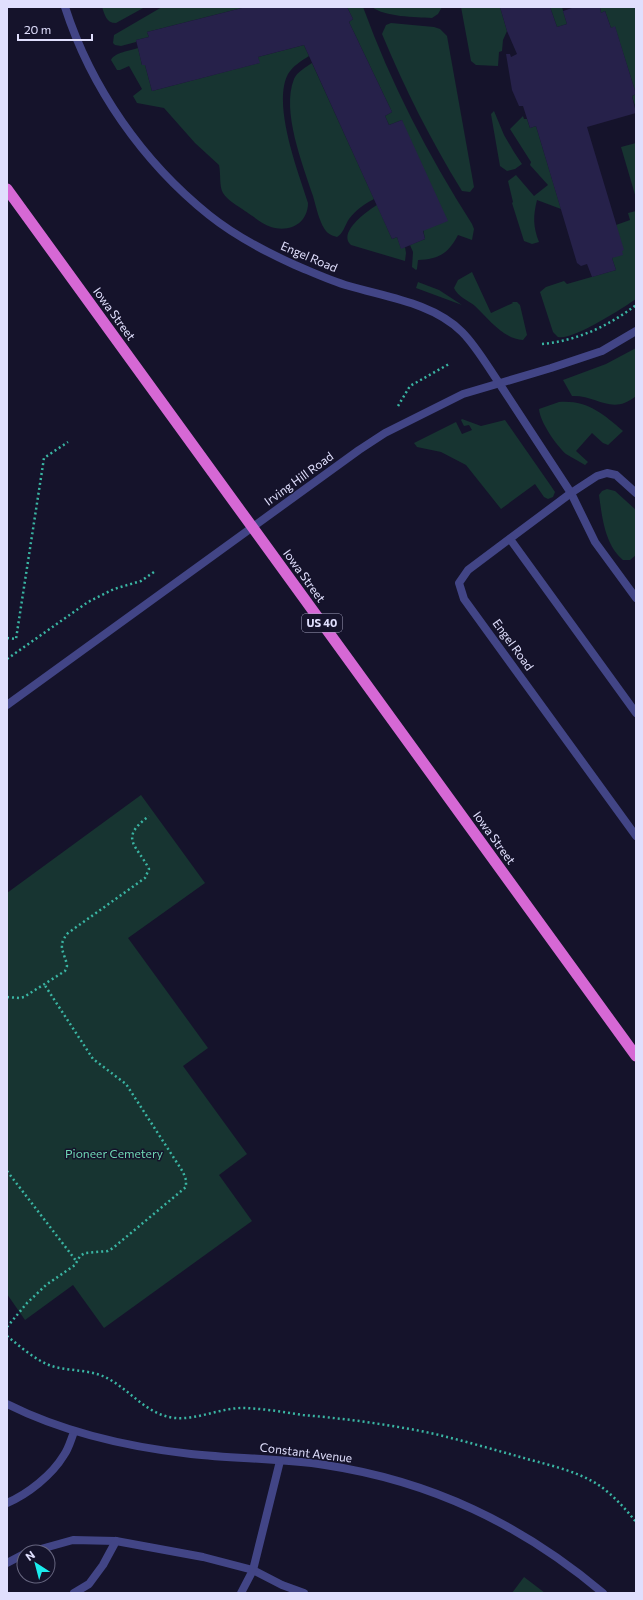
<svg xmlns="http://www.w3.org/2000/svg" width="643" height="1600" font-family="Commissioner,sans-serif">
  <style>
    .green { fill: #173431 }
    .building { fill: #26214a }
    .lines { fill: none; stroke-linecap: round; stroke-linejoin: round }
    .path { stroke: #3ab5a3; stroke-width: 2.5; stroke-dasharray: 2 3; stroke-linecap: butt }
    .service { stroke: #424586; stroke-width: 8 }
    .minor { stroke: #424586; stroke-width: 8 }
    .trunk { stroke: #d668d5; stroke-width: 11 }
    .labels { text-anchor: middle; stroke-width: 3; stroke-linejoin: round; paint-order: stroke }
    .shield { fill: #15132b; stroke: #a3a2be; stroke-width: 1 }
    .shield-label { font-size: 11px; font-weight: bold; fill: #e0dffd }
    .street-label { font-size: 12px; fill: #e0dffd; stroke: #15132b }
    .park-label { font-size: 12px; fill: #6fd9b5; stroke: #15132b }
  </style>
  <rect width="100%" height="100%" fill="#15132b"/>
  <g class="green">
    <path d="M102,7H145L116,23C106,23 105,15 102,7Z"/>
    <polygon points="162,7 246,7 147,32 149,37 136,40 136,42 121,46 115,45 113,43 114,35"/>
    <path d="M347,7H363C391,84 428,155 472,224L474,229L472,240L458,235C448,254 439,259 418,260L417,269L416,270L412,267L413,252L410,245L425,239L402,120L389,125L385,116L392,112L349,22L353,19Z"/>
    <path d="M372,7H442L438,14L432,18C415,17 385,17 372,7Z"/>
    <polygon points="461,7 500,7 507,31 503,40 502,51 499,52 498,66 476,65 471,61"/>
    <polygon points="550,7 562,7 567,24 557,27"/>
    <polygon points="600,7 635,7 636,12 636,109 632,96 636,94 615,27 611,28 605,11 601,13"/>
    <path d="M391,23L434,27L440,29L447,36L474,187L470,192L462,191C431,141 405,89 382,34L386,25Z"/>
    <path d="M304,45L309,56C301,61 293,66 288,74C272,105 298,171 308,203C308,223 290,233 271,227C262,224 253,216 245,211C238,206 227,200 223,193C219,186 221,174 219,165L195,143L164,108L137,103L133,96L142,89L129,66L120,70H117L111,60C115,52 130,51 138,48L142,65H145L152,91L259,63L258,57Z"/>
    <path d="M312,63L374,199C364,204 356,210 349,219C345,225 343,234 337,237C334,236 330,235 328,233C320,226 316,206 313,196C303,165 281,111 294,79C297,72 306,67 312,63Z"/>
    <polygon points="494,111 504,135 514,152 522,164 515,169 507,171 500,166 492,120 491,114"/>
    <path d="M523,116L524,119H527L530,128L536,126L561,209L537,200C533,216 533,227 539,242L532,244L524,241L512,203L513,202L508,181L516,175L534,196L548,185L530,165L531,162L510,129Z"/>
    <polygon points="636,143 636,198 621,147"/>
    <path d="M377,205L392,239L397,237L401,248L405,247L406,253L405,261L351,245C337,233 367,211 377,205Z"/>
    <path d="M636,211V299C623,308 572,341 558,337L553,332L540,292L546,287L564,281L567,284L616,270L612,258L622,251L616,225L630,220L628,213Z"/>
    <path d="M472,272L491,313L513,303L512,302H517L520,305L527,335L523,340C502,338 490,320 475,306C469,301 457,296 454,288L458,280Z"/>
    <polygon points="418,282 439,290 462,305 416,288"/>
    <path d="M636,348V396C612,416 597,395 572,396L563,380L606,364Z"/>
    <path d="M559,402C588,400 603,414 623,431L608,445L603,443L592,433L576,451L588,462L585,465C579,461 572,458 566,454C556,445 540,422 539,409Z"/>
    <polygon points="462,419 481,426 505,420 551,486 555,492 553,497 548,499 544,497 535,484 501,509 466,465 441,452 417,447 414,443 456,422 462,434 472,430 469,425 464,426 461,420"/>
    <path d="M607,489L615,491L636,510V555L630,560H623C605,545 602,517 599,495L602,491Z"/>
    <polygon points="141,795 205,883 128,938 208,1048 183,1066 247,1154 219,1175 252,1221 104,1328 73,1285 25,1320 7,1294 7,893"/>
    <polygon points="524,1577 545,1593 512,1593"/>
  </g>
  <g class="building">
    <polygon points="246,7 347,7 353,19 349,22 392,112 385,116 389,125 402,120 448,221 423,231 425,239 401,249 397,237 392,239 304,45 258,57 260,63 152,91 145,65 142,65 136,40 149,37 147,32"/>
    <polygon points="500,7 550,7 557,27 567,24 563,11 575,7 600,7 601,13 605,11 611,28 615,26 636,94 632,96 636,113 587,127 624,250 622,251 623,255 612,258 616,270 592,277 587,264 581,266 577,263 536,126 530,128 523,106 519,106 512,90 506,54 510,54 511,57 517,54 507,31"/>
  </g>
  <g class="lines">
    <g class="path">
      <path d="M542,344C576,341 609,326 636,305"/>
      <polyline points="398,406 410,386 449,364"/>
      <polyline points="7,638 16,639 44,458 68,442"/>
      <polyline points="7,659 88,602 114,589 141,581 154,572"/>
      <path d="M7,997L19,998L24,997L65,971L67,966C65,952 56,947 68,933L145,878L149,869C137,845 118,839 149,816"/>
      <polyline points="7,1171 77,1262"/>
      <polyline points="7,1327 27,1303 46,1285 75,1265 80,1256 85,1253 108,1251 113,1248 186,1187 186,1180 183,1172 126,1084 93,1059 44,984"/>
      <path d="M7,1336C21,1347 37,1362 55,1367C72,1371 90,1370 105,1377C130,1389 146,1415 175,1418C198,1420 222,1407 246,1408C265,1409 284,1412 303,1415C337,1418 371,1422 404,1428C442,1434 480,1446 517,1456C543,1464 573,1469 597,1484C611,1493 625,1508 636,1522"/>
    </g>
    <g class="service">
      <polyline points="499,383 571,493 595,542 636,598"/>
      <polyline points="636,493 616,475 607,473 597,476 571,493 468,570 459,583 464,599 636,836"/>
      <polyline points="510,539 636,713"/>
      <path d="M7,1503C28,1494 52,1475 64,1455C69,1448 71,1439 74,1432"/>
      <polyline points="30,1552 73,1540 116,1541 203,1557 253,1570 282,1585 304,1593"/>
      <polyline points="7,1563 24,1554"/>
      <polyline points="74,1593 89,1584 103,1565 116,1541"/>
      <polyline points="241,1593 253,1570 280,1461"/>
    </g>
    <g class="minor">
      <path d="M65,7C91,88 143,162 209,215C234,235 266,252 295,265C312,272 331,281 349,286C386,297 433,303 462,332C476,346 488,367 499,383"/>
      <polyline points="7,705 359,450 385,433 463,394 551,368 602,351 636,331"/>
      <path d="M7,1404C65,1433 128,1447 191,1454C236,1459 281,1458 325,1465C431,1481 521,1524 603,1593"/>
    </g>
    <polyline class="trunk" points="7,189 636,1056"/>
  </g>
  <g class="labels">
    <rect class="shield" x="302" y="614" width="40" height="18" rx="3"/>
    <g class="shield-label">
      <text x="322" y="627">US 40</text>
    </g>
    <g class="street-label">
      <text transform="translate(309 257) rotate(23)" y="4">Engel Road</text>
      <text transform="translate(114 314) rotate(54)" y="4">Iowa Street</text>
      <text transform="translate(299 479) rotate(-36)" y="4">Irving Hill Road</text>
      <text transform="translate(304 576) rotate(54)" y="4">Iowa Street</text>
      <text transform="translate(513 645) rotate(54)" y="4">Engel Road</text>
      <text transform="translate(494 838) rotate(54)" y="4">Iowa Street</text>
      <text transform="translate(306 1453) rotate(7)" y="4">Constant Avenue</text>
    </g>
    <g class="park-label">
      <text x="114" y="1158">Pioneer Cemetery</text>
    </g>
  </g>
  <rect width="643" height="1600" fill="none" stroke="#e0dffd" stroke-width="16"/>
  <g transform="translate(36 1564) rotate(324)"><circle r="19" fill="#15132b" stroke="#66657f"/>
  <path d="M0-3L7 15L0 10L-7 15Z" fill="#1aecee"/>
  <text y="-6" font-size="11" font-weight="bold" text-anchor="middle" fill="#e0dffd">N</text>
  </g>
  <path d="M18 34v6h74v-6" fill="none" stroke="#e0dffd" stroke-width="2"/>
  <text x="24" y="34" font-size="12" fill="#e0dffd" stroke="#15132b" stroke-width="3" paint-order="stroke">20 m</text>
</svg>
